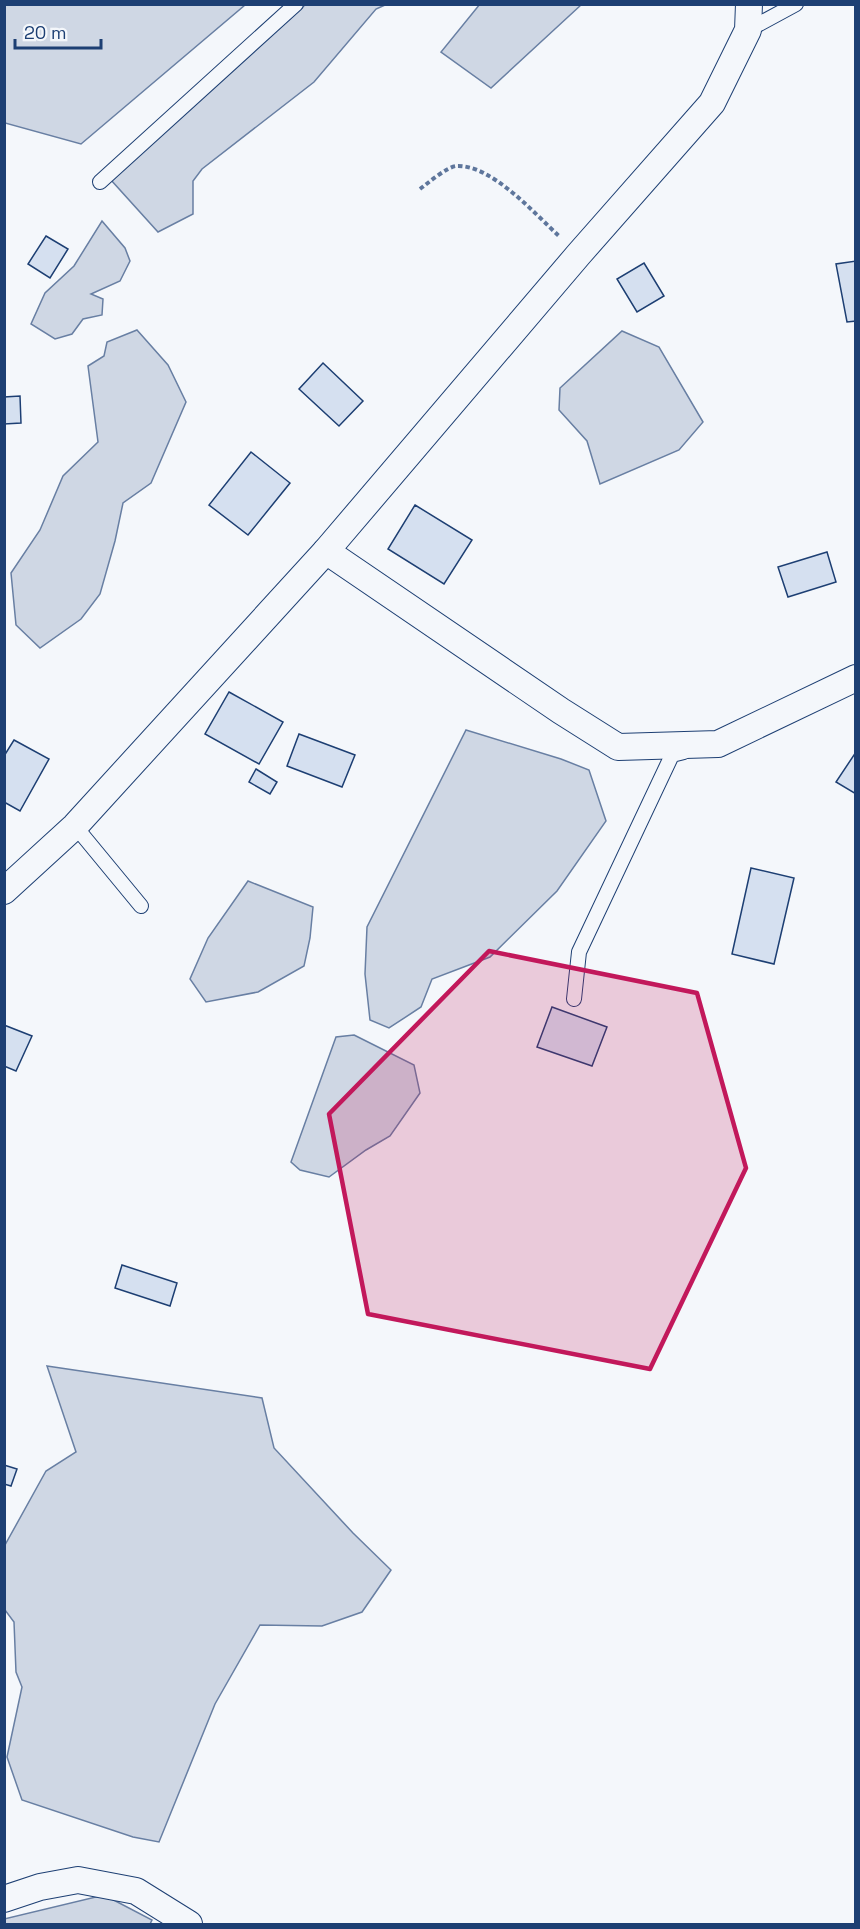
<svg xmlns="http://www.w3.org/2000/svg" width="860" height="1929" font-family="'Space Grotesk',sans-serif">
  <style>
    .water { fill: #cfd7e4; stroke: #687fa3; stroke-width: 1.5 }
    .building { fill: #d5e0f0; stroke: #1d3f73; stroke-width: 1.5 }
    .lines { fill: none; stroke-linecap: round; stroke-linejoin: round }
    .lane-casing { stroke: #1d3f73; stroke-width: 16 }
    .street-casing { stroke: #1d3f73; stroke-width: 28 }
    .path { stroke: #5e769c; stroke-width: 4; stroke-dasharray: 4.5 3; stroke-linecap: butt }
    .lane { stroke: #f4f7fb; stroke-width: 14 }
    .street { stroke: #f4f7fb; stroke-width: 26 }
    .marked { fill: #c2185b; fill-opacity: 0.2; stroke: #c2185b; stroke-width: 4.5; stroke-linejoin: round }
  </style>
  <rect width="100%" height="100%" fill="#f4f7fb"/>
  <g class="water">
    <polygon points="480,4 581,4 581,5 491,88 441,52"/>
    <polygon points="4,5 5,4 245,5 81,144 5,123"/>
    <polygon points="305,5 385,5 376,9 314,82 202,169 193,181 193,214 158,232 111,180"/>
    <polygon points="102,221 125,248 130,261 120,281 91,294 103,299 102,315 83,319 72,334 55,339 31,324 45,293 74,266"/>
    <polygon points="137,330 168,365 186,402 151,483 123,503 115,541 100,594 81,619 40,648 16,625 11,573 40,530 63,476 98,442 88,366 104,356 107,342"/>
    <polygon points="622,331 659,347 703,422 679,450 600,484 587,441 559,410 560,388"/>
    <polygon points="466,730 561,759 589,770 606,821 557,891 490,957 432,979 421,1007 389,1028 370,1020 365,974 367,927"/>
    <polygon points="248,881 313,907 310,938 304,966 258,992 206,1002 190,979 208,938"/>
    <polygon points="354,1035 414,1065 420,1093 390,1136 366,1150 329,1177 300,1170 291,1162 336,1037"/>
    <polygon points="47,1366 262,1398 274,1448 353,1533 391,1570 362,1612 322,1626 260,1625 215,1704 159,1842 133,1837 22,1800 7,1757 22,1687 16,1672 14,1622 5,1610 5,1545 46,1471 76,1452"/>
    <polygon points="104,1895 152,1920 150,1924 5,1924 4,1919"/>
  </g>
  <g class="building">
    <polygon points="46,236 68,249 50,278 28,264"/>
    <polygon points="856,261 856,321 847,322 836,264"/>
    <polygon points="644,263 664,296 637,312 617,279"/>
    <polygon points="323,363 363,401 339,426 299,389"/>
    <polygon points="20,396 21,423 4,424 4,397"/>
    <polygon points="251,452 290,483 248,535 209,505"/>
    <polygon points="415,505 472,540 444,584 388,549"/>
    <polygon points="827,552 836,582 788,597 778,567"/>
    <polygon points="229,692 283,722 259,764 205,734"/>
    <polygon points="299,734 355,755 342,787 287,766"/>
    <polygon points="14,740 49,759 20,811 4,802 4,756"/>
    <polygon points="856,752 856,794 836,782"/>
    <polygon points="256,769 277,782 270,794 249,782"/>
    <polygon points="751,868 794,878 774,964 732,954"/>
    <polygon points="552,1007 607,1027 592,1066 537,1047"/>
    <polygon points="4,1025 32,1036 16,1071 4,1066"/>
    <polygon points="122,1265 177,1283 170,1306 115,1288"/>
    <polygon points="4,1465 17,1469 11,1486 4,1484"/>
  </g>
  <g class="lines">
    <defs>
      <g id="lane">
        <polyline points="748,30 796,4"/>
        <polyline points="100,182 296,4"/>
        <polyline points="75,826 141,906"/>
        <polyline points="574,999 579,952 672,755 684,752"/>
      </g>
      <g id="street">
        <polyline points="326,551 561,711 618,747 718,744 856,678"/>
        <polyline points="4,891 75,826 326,551 579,254 712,103 748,30 749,4"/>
        <polyline points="4,1899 40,1887 78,1880 136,1891 189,1924"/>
      </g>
    </defs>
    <use href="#lane" class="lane-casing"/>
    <use href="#street" class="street-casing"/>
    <path class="path" d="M420,189C428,183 447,167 456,166C491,164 534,213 559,236"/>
    <use href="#lane" class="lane"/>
    <use href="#street" class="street"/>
  </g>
  <path class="marked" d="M489,951L697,993L746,1168L650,1369L368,1314L329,1114Z"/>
  <rect width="860" height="1929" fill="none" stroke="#1d3f73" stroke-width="12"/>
  <path d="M15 39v9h86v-9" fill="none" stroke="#1d3f73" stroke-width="3"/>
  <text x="24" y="39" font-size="18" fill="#1d3f73" stroke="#f4f7fb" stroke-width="4.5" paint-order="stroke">20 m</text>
</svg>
